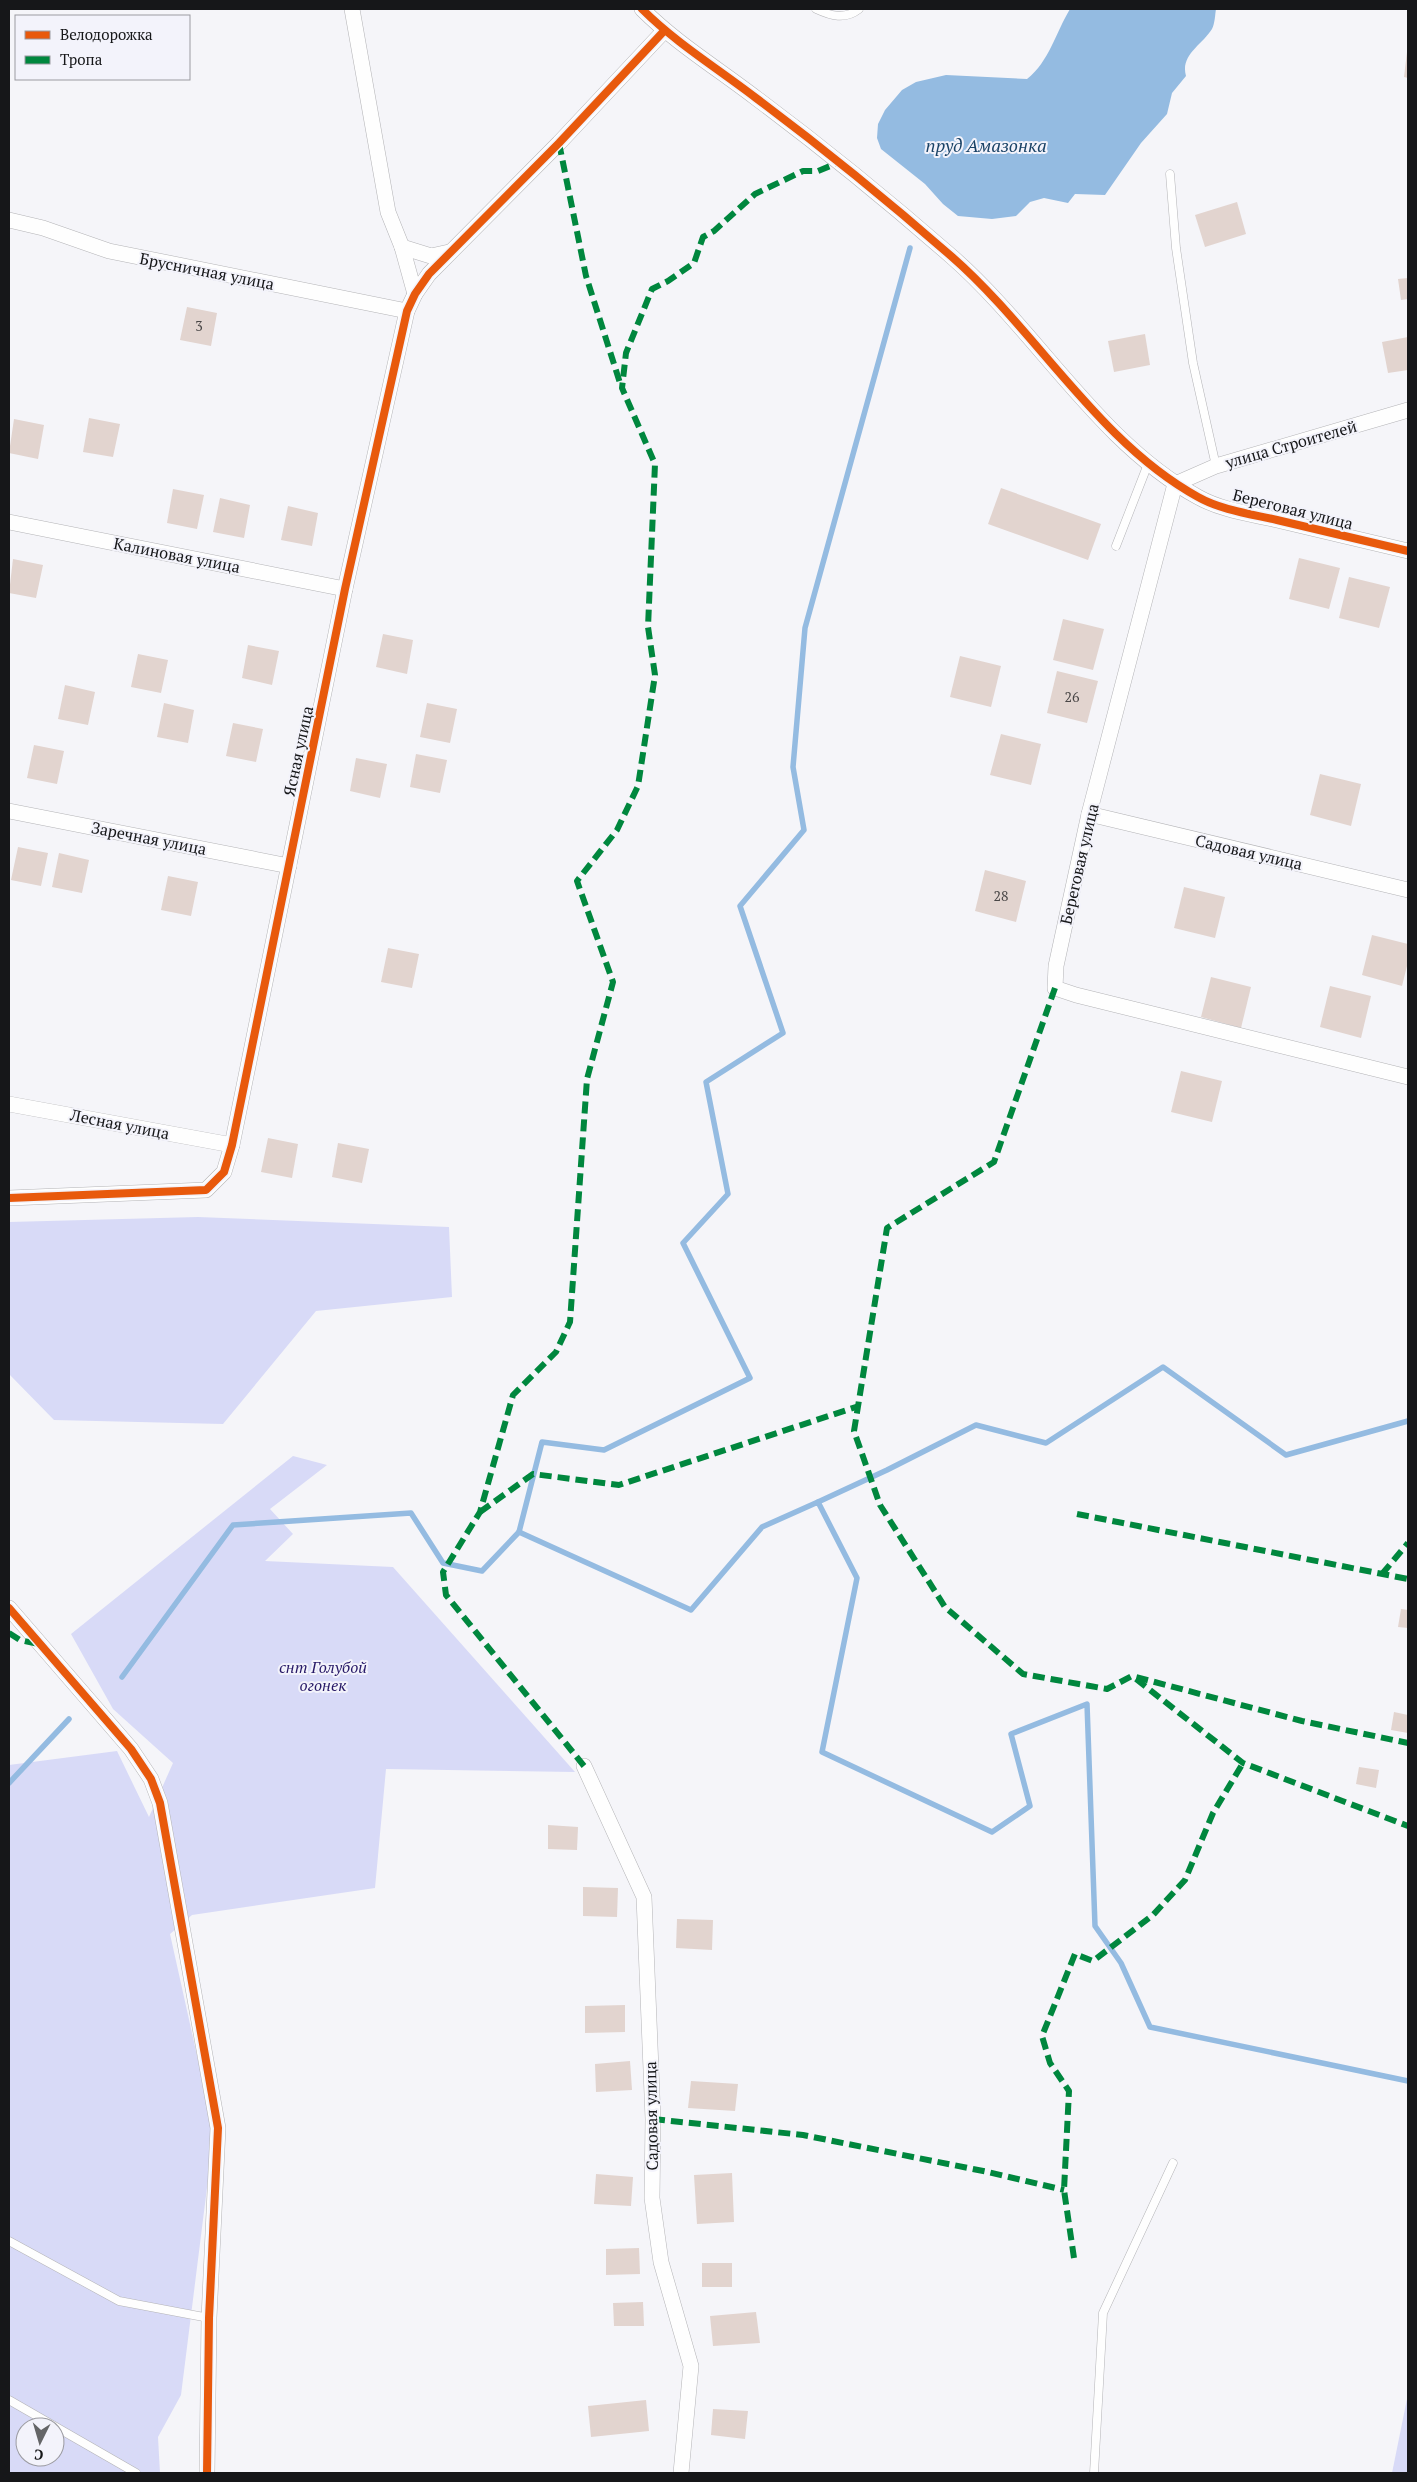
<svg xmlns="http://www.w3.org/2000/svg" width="1417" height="2482" font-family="'PT Serif',serif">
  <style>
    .green { fill: #d8daf7; fill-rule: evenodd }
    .water { fill: #94bbe1 }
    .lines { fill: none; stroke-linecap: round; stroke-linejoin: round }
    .stream { stroke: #94bbe1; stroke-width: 5.5 }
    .building { fill: #e2d4cf }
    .lane-casing { stroke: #b4b4b7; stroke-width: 9 }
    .street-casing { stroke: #b4b4b7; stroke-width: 16 }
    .lane { stroke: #fefefe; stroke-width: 8 }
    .street { stroke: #fefefe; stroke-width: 15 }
    .quiet { stroke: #00873e; stroke-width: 6; stroke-dasharray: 12 6; stroke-linecap: butt }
    .cycleway-casing { stroke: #f3f3fb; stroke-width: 11 }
    .cycleway { stroke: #e8590c; stroke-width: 8 }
    .labels { text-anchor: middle; stroke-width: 4; stroke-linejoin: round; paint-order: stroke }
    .number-label { font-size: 14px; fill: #494646 }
    .street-label { font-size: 16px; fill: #161719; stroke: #f3f3fb }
    .park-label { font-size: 16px; font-style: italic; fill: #271967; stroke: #f3f3fb }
    .water-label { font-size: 18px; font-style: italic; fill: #194266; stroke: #f3f3fb }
  </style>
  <rect width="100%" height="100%" fill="#f5f5f9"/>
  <g class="green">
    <polygon points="198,1217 449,1227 452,1297 316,1311 223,1424 54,1420 9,1374 9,1222"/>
    <path d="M293,1456L327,1465L270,1509L293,1534L265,1561L393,1567L575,1772L386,1769L375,1888L192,1915L170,1934L214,2132L181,2395L158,2437L160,2473H9V1765L117,1751L149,1817L173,1763L113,1709L71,1634ZM25,2427H55V2457H25Z"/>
    <polygon points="1408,2394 1408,2473 1392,2473"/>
  </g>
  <path class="water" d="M1070,9H1216C1215,15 1215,23 1212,29C1202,45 1180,55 1186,76L1172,93L1167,114L1141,143L1105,195L1075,194L1068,203L1044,198L1030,202L1016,216L992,219L958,216L943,204L925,184L881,149L877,138L878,124L885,110L902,90L916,82L946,75L1027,79C1049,62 1056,32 1070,9Z"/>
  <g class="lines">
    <g class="stream">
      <polyline points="818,1502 887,1470 976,1425 1046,1443 1163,1367 1286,1455 1408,1421"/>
      <polyline points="519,1532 542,1442 604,1450 750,1378 683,1243 728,1194 706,1082 783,1033 740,906 804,830 793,767 805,628 910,248"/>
      <polyline points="122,1677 233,1525 411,1513 443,1563 482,1571 519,1532 691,1610 762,1527 818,1502 857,1578 822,1752 992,1832 1030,1806 1011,1734 1087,1704 1095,1926 1121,1963 1150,2027 1408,2081"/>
      <polyline points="9,1783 69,1719"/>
    </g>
  </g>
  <g class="building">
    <polygon points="1407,52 1408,52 1408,78 1404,77"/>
    <polygon points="1237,202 1246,234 1205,247 1195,215"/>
    <polygon points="1408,278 1408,299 1401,300 1398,279"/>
    <polygon points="187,307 217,313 211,346 180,340"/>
    <polygon points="1145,334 1150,365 1114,372 1108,341"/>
    <polygon points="1408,337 1408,370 1388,373 1382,342"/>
    <polygon points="89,418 120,424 113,457 83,452"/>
    <polygon points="14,419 44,425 38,459 9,453"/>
    <polygon points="1001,488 1101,524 1088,560 988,524"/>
    <polygon points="173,489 204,495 197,529 167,523"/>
    <polygon points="220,498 250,505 244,538 213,532"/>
    <polygon points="288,506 318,513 312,546 281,540"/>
    <polygon points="1299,558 1340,568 1329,609 1289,599"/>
    <polygon points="13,559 43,565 36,598 9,593"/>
    <polygon points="1349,577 1390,587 1379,628 1339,618"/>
    <polygon points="1063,619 1104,629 1093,670 1053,660"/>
    <polygon points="383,634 413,640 407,674 376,667"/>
    <polygon points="248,645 279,651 272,685 242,678"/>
    <polygon points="138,654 168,660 161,693 131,687"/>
    <polygon points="960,656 1001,666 991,707 950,697"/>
    <polygon points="1057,671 1098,681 1087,723 1047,713"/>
    <polygon points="65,685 95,692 88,725 58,719"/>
    <polygon points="164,703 194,710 188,743 157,737"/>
    <polygon points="427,703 457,709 450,743 420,737"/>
    <polygon points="233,723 263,729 256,762 226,756"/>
    <polygon points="1001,734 1041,744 1031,785 990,775"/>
    <polygon points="34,745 64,751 57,784 27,778"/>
    <polygon points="416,754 447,760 440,793 410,787"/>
    <polygon points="356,758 387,764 380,798 350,791"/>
    <polygon points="1320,774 1361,784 1351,826 1310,815"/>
    <polygon points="18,847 48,853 41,886 11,880"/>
    <polygon points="59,853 89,860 82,893 52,887"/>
    <polygon points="985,870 1026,881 1016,922 975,911"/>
    <polygon points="168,876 198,882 191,916 161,910"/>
    <polygon points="1184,887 1225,897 1215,938 1174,928"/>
    <polygon points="1372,935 1408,944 1408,962 1402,986 1362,975"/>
    <polygon points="388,948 419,954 412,988 381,982"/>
    <polygon points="1211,977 1251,987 1241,1028 1201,1017"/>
    <polygon points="1330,986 1371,996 1361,1038 1320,1027"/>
    <polygon points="1181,1071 1222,1081 1212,1122 1171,1112"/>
    <polygon points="268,1138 298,1144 292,1178 261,1172"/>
    <polygon points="338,1143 369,1149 362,1183 332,1177"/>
    <polygon points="1401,1609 1408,1610 1408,1628 1398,1627"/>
    <polygon points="1394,1712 1408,1715 1408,1733 1391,1730"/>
    <polygon points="1359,1767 1379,1770 1376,1788 1356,1784"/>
    <polygon points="548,1825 578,1827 577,1850 548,1849"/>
    <polygon points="583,1887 618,1888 617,1917 583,1916"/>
    <polygon points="677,1919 713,1920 712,1950 676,1948"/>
    <polygon points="625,2005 625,2032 585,2033 585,2006"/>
    <polygon points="630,2061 632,2090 596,2092 595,2064"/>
    <polygon points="691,2081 738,2084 735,2111 688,2108"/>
    <polygon points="732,2173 734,2222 697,2224 694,2175"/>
    <polygon points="596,2174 633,2177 631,2206 594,2204"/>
    <polygon points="639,2248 640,2274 606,2275 606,2249"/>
    <rect x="702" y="2263" width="30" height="24"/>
    <polygon points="643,2302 644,2326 614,2326 613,2303"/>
    <polygon points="756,2312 760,2343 713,2346 710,2316"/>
    <polygon points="646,2400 649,2431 591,2437 588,2406"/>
    <polygon points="713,2409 748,2411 745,2439 711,2435"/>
  </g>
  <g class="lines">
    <defs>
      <g id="lane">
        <path d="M816,9C831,16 845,20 859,9"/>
        <polyline points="1170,174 1176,248 1193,363 1216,466"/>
        <polyline points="1116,546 1148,464"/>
        <polyline points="9,2241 119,2301 209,2318"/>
        <polyline points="9,2400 136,2473"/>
        <polyline points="1094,2473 1103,2313 1173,2163"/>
      </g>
      <g id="street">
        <polyline points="352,9 388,212 402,247 415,294"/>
        <path d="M642,9C676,43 717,68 756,98C823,148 888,201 951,256C1036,330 1099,443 1198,497C1221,510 1251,514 1277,520C1321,530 1364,541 1408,551"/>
        <polyline points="9,220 43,228 109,251 407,311"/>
        <polyline points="402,247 431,256 449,252"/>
        <polyline points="1175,484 1089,814 1056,966 1055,988 1076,995 1408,1077"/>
        <polyline points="1175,484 1216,466 1408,410"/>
        <polyline points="9,522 345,589"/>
        <polyline points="9,811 289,866"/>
        <polyline points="1089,814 1408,890"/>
        <polyline points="9,1104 232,1145"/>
        <polyline points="9,1198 206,1190 224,1172 232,1145 345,589 407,311 415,294 429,274 559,143 664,31"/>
        <polyline points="9,1608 131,1749 151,1779 160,1803 218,2128 209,2318 207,2473"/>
        <polyline points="584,1766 644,1897 653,2119 652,2198 661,2262 691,2366 681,2473"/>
      </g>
    </defs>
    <use href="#lane" class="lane-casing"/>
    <use href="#street" class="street-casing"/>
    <use href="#lane" class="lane"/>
    <use href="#street" class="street"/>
    <g class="quiet">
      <polyline points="559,143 586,276 620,383"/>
      <polyline points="1055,988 994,1162 887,1228 854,1431 880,1505 945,1607 1023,1674 1107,1689 1132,1676 1302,1721 1408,1743"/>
      <polyline points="480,1512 533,1474 619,1485 859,1406"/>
      <polyline points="1077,1514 1408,1579"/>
      <polyline points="1382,1574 1408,1543"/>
      <polyline points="9,1633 20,1640 38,1644"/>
      <polyline points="1136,1679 1243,1763 1408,1826"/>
      <polyline points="584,1766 446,1595 443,1572 480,1512 513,1395 556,1352 570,1322 587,1079 613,982 577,881 617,830 638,786 655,675 648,627 655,464 622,388 626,353 652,289 668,281 694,263 703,237 714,231 755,194 803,171 818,171 840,162"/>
      <polyline points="653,2119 803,2135 988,2172 1064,2190"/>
      <polyline points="1074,2258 1064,2190 1069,2091 1050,2063 1042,2036 1075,1954 1093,1961 1153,1915 1185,1880 1213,1813 1243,1763"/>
    </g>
    <defs>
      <g id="cycleway">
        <path d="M642,9C676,43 717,68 756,98C823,148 888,201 951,256C1036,330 1099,443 1198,497C1221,510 1251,514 1277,520C1321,530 1364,541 1408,551"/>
        <polyline points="9,1198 206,1190 224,1172 232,1145 345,589 407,311 415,294 429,274 559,143 664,31"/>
        <polyline points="9,1608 131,1749 151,1779 160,1803 218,2128 209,2318 207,2473"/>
      </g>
    </defs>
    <use href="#cycleway" class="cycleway-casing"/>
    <use href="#cycleway" class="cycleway"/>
  </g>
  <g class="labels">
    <g class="number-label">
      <text x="199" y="331">3</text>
      <text x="1072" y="702">26</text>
      <text x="1001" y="901">28</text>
    </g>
    <g class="street-label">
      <text transform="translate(207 271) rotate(11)" y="6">Брусничная улица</text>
      <text transform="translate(1291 444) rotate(-16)" y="6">улица Строителей</text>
      <text transform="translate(1293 509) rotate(14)" y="6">Береговая улица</text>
      <text transform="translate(177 555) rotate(11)" y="6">Калиновая улица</text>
      <text transform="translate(298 751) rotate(-78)" y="6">Ясная улица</text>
      <text transform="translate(149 838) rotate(11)" y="6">Заречная улица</text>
      <text transform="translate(1249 852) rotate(13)" y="6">Садовая улица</text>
      <text transform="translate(1079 864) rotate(-77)" y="6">Береговая улица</text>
      <text transform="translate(120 1124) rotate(11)" y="6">Лесная улица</text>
      <text transform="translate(651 2116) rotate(-91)" y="6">Садовая улица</text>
    </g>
    <g class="park-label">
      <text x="323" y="1673">снт Голубой<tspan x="323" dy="18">огонек</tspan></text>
    </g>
    <g class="water-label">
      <text x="986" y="152">пруд Амазонка</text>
    </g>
  </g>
  <rect width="1417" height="2482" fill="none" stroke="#161719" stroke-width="20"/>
  <rect x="15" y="15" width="175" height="65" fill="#f3f3fb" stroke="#9b9ba1"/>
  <rect x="25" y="31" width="25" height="8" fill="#e8590c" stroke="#9b9ba1"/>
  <text x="60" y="40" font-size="15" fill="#161719">Велодорожка</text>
  <rect x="25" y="56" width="25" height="8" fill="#00873e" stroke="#9b9ba1"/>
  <text x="60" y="65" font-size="15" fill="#161719">Тропа</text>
  <g transform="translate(40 2442) rotate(185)"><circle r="24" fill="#f3f3fb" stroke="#9b9ba1"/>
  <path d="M0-4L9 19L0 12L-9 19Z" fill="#646567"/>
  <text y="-8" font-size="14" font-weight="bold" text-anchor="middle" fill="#161719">С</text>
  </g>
</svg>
